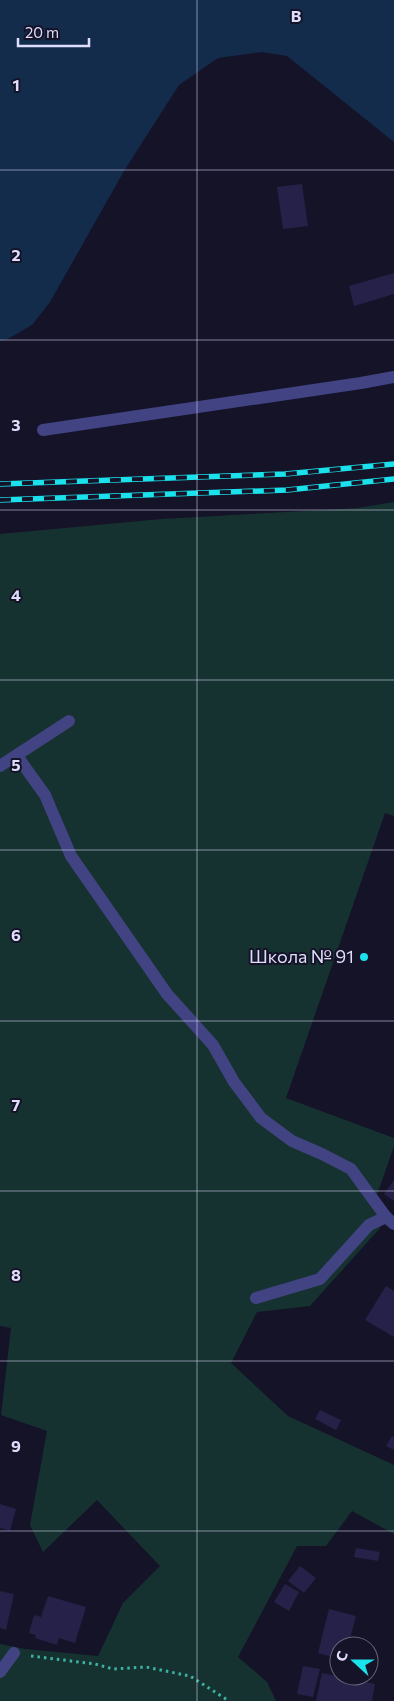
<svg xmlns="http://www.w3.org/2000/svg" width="394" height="1701" font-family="Commissioner,sans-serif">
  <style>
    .green { fill: #163230 }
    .water { fill: #142c4c }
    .building { fill: #262148 }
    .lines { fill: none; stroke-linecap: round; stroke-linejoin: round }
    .path { stroke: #3cb2a5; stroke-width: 3; stroke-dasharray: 2.5 4; stroke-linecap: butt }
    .minor { stroke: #424383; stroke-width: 12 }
    .rail-casing { stroke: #1ae1eb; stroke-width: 5.5 }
    .rail { stroke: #151328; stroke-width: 4; stroke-dasharray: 11; stroke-linecap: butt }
    .grid { fill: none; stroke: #dfddfc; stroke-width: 1; stroke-opacity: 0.55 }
    .poi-dot { fill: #1ae1eb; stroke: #151328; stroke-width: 2 }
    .labels { text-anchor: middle; stroke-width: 4; stroke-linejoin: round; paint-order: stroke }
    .poi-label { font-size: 18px; fill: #dfddfc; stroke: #151328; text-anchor: end }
    .grid-label { font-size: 16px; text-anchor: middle; font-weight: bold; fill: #dfddfc; stroke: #151328; stroke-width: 4; stroke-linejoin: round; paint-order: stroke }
  </style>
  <rect width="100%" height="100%" fill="#151328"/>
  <polygon class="green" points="394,502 394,816 385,813 286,1098 394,1138 394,1146 377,1195 380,1228 310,1306 257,1312 231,1363 288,1416 394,1465 394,1534 352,1511 326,1546 297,1546 238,1657 267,1682 276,1701 0,1701 0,1644 25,1649 98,1656 123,1603 160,1566 97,1500 43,1552 30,1525 47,1431 1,1415 11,1328 0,1326 0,534 162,519 358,508"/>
  <polygon class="water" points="0,0 394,0 394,142 287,56 262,52 218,58 179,85 124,171 50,302 32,325 6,340 0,341"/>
  <g class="building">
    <polygon points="302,184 308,226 283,229 277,187"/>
    <polygon points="394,273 394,294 354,306 349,286"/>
    <polygon points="394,1180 394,1201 384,1194"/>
    <polygon points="386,1286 394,1291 394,1337 365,1320"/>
    <polygon points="320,1410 341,1420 336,1430 315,1419"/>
    <polygon points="392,1436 394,1437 394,1450 386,1446"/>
    <polygon points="0,1504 16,1509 10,1531 0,1528"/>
    <polygon points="356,1548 380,1552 378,1561 354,1557"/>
    <polygon points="300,1566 316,1578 304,1593 288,1581"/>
    <polygon points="285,1584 299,1592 289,1611 274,1602"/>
    <polygon points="0,1591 14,1594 6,1630 0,1628"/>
    <polygon points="48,1596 86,1607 75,1643 59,1638 57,1645 35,1638 36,1635 29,1633 34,1615 41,1617"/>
    <polygon points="329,1609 356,1616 348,1646 339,1646 339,1659 318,1653"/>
    <polygon points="303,1666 320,1669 313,1697 297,1694"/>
    <polygon points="322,1673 375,1684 372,1701 316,1701"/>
  </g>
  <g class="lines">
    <polyline class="path" points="31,1656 95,1664 113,1669 146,1667 190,1676 229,1701"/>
    <g class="minor">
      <polyline points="43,430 361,383 394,377"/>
      <polyline points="17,756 45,795 71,856 167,994 213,1045 234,1082 261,1118 292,1141 322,1154 351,1169 386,1217 394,1224"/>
      <polyline points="0,766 69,721"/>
      <polyline points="256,1298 320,1279 369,1225 386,1217"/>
      <polyline points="0,1672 14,1653"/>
    </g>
    <defs>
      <g id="rail">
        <polyline points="0,484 285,474 394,464"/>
        <polyline points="0,500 287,490 394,479"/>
      </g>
    </defs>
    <use href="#rail" class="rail-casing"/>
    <use href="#rail" class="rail"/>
  </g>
  <path class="grid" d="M197,0V1701M0,170H394M0,340H394M0,510H394M0,680H394M0,850H394M0,1021H394M0,1191H394M0,1361H394M0,1531H394"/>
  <circle class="poi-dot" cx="364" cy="957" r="5"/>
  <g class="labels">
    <g class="poi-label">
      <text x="354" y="963">Школа № 91</text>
    </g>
  </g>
  <g class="grid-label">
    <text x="296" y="22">B</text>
    <text x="16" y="91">1</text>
    <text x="16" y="261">2</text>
    <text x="16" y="431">3</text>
    <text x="16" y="601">4</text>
    <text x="16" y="771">5</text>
    <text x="16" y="941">6</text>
    <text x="16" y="1111">7</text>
    <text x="16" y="1281">8</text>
    <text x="16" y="1452">9</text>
  </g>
  <g transform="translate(354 1661) rotate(291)"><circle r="24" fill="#151328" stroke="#66647d"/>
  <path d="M0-4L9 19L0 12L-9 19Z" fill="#1ae1eb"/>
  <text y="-8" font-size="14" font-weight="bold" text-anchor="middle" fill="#dfddfc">С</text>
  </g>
  <path d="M18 38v8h71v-8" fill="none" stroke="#dfddfc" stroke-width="2.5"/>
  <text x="25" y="38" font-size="15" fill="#dfddfc" stroke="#151328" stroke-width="4" paint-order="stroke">20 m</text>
</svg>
